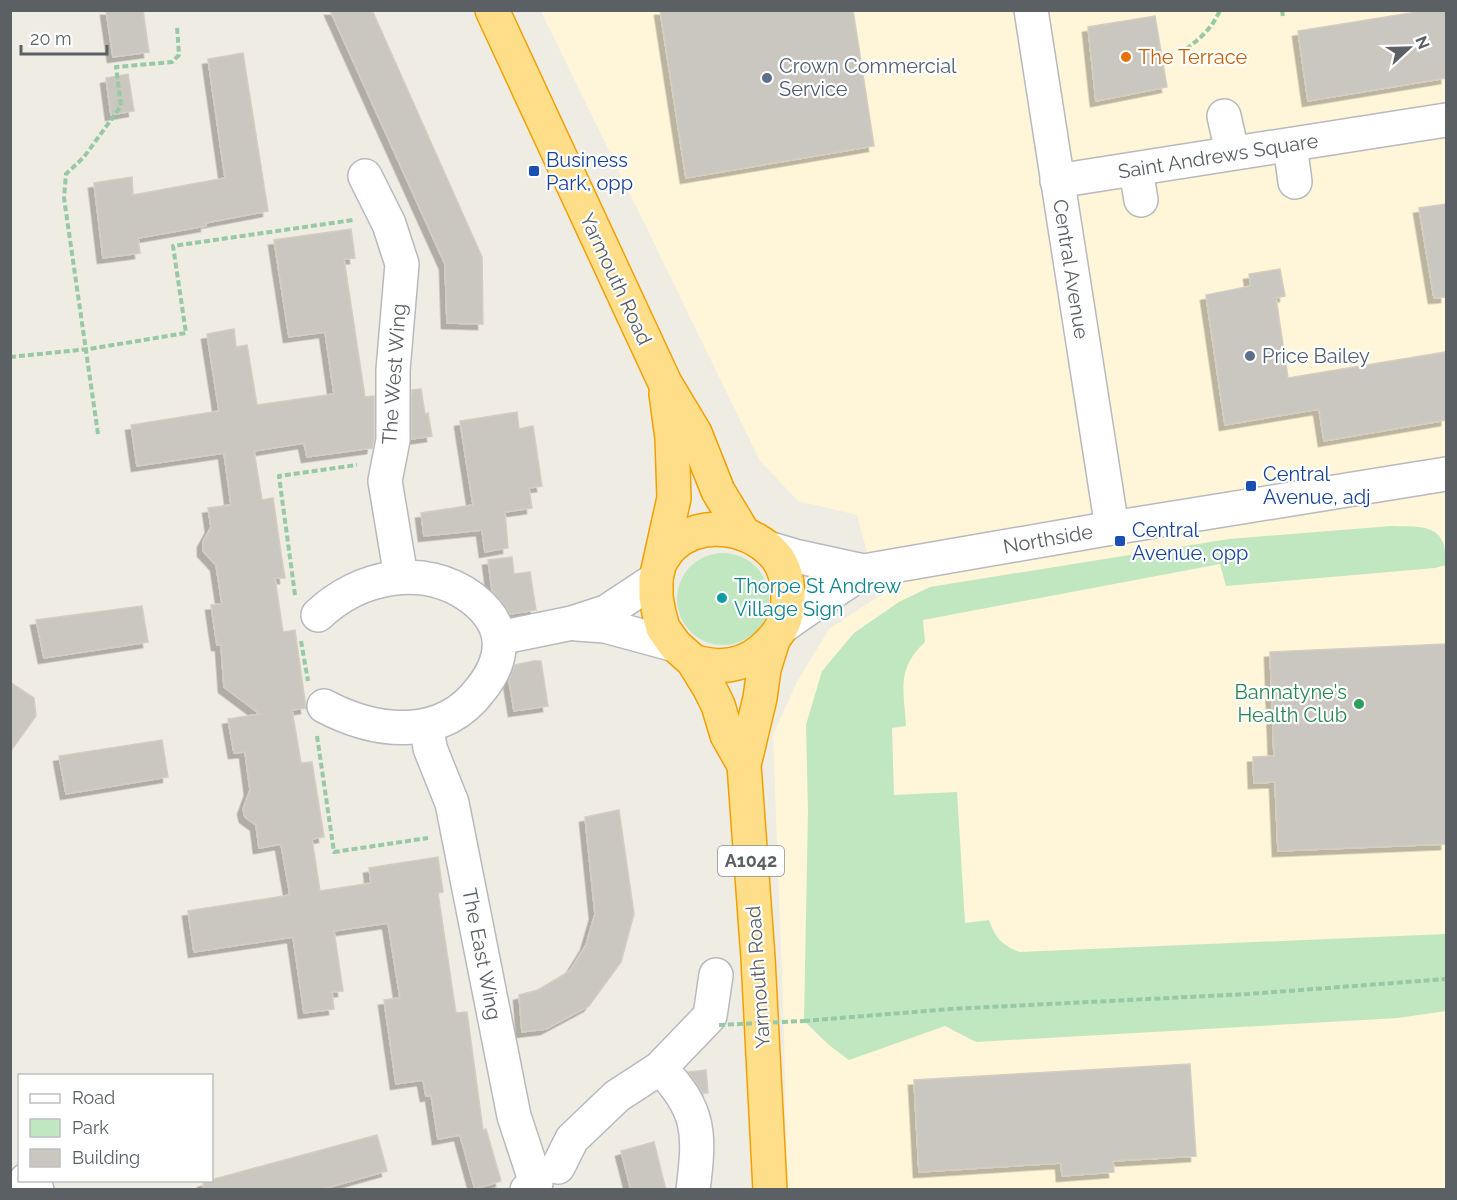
<svg xmlns="http://www.w3.org/2000/svg" width="1457" height="1200" font-family="Raleway,sans-serif">
  <style>
    .commercial { fill: #fff5d8 }
    .green { fill: #c0e7bf }
    .building { fill: #cac7c0; stroke: #d4cdc1; stroke-width: 1.5; filter: url(#shadow) }
    .lines { fill: none; stroke-linecap: round; stroke-linejoin: round }
    .minor-casing { stroke: #b6babe; stroke-width: 36 }
    .highway-casing { stroke: #f2a000; stroke-width: 36 }
    .path { stroke: #97c9a4; stroke-width: 4; stroke-dasharray: 6 3; stroke-linecap: butt }
    .minor { stroke: #fff; stroke-width: 33 }
    .highway { stroke: #ffde8a; stroke-width: 33 }
    .path-bridge { stroke: #97c9a4; stroke-width: 4; stroke-dasharray: 6 3; stroke-linecap: butt }
    .food-dot { fill: #e8710a; stroke: #fff; stroke-width: 2 }
    .service-dot { fill: #5c6f8a; stroke: #fff; stroke-width: 2 }
    .transit-dot { fill: #1a4fb4; stroke: #fff; stroke-width: 2 }
    .culture-dot { fill: #0f9aa8; stroke: #fff; stroke-width: 2 }
    .leisure-dot { fill: #2e9e5b; stroke: #fff; stroke-width: 2 }
    .labels { text-anchor: middle; stroke-width: 4.5; stroke-linejoin: round; paint-order: stroke }
    .shield { fill: #fff; stroke: #8c9093; stroke-width: 1.5 }
    .shield-label { font-size: 18px; font-weight: bold; fill: #5b6065 }
    .food-label { font-size: 20px; fill: #c56008; stroke: #fff; text-anchor: start }
    .service-label { font-size: 20px; fill: #4e5e75; stroke: #fff; text-anchor: start }
    .street-label { font-size: 20px; fill: #5b6065; stroke: #fff }
    .transit-label { font-size: 20px; fill: #164399; stroke: #fff; text-anchor: start }
    .culture-label { font-size: 20px; fill: #0d838f; stroke: #fff; text-anchor: start }
    .leisure-label { font-size: 20px; fill: #27864d; stroke: #fff; text-anchor: end }
  </style>
  <defs>
    <filter id="shadow"><feDropShadow dx="-5.5" dy="5.5" stdDeviation="0" flood-color="#0004"/></filter>
  </defs>
  <rect width="100%" height="100%" fill="#efece3"/>
  <polygon class="commercial" points="541,11 1446,11 1446,1189 787,1189 784,1032 773,735 797,682 829,629 879,596 857,515 798,501 760,461"/>
  <g class="green">
    <path d="M1391,526C1424,527 1447,523 1446,565L1435,568L1226,586L1220,564L923,620L925,642C896,669 904,690 906,726L892,728L894,795L957,792L965,923L989,920C995,938 1003,946 1020,952L1446,934V1011L1398,1018L976,1042L945,1026L849,1060L829,1045L804,1021L808,811L806,725L822,671L854,633L899,602L930,587L1229,539Z"/>
    <circle cx="723" cy="599" r="46"/>
  </g>
  <g class="building">
    <polygon points="106,10 143,10 149,52 113,57"/>
    <polygon points="330,10 372,10 482,257 483,324 447,323 445,264"/>
    <polygon points="660,10 853,10 874,146 686,178"/>
    <polygon points="1429,10 1446,10 1446,78 1308,101 1298,31"/>
    <polygon points="1155,16 1167,87 1096,101 1088,27"/>
    <polygon points="243,53 268,211 205,223 206,226 138,238 140,253 103,258 94,183 132,177 133,195 225,178 208,59"/>
    <polygon points="128,74 134,111 111,115 106,78"/>
    <polygon points="1446,204 1446,297 1434,298 1419,208"/>
    <polygon points="351,229 355,258 344,259 365,397 374,396 374,438 372,448 307,457 304,443 254,451 262,500 273,498 281,553 285,578 275,578 283,632 295,630 306,708 292,710 301,763 312,762 324,837 312,839 320,891 371,883 369,868 438,857 443,892 438,893 456,1013 467,1012 483,1130 486,1129 501,1181 475,1189 460,1135 438,1139 431,1095 426,1096 423,1080 396,1084 384,1000 400,998 388,923 334,931 343,991 332,992 334,1009 304,1013 293,937 194,952 188,911 290,895 281,844 259,848 256,825 245,817 243,809 250,790 245,752 234,753 228,719 260,714 224,687 221,645 217,645 211,605 222,604 216,565 203,551 203,542 211,527 208,508 231,505 224,453 137,466 131,425 219,411 207,334 234,329 236,347 247,345 257,405 334,394 325,332 289,337 274,240"/>
    <polygon points="1280,269 1285,296 1276,298 1288,378 1446,352 1446,420 1324,441 1319,409 1225,425 1206,295 1251,286 1249,274"/>
    <polygon points="421,389 425,414 428,413 432,436 412,439 412,390"/>
    <polygon points="517,412 519,429 533,426 542,486 529,488 532,508 505,512 508,548 485,552 482,530 424,536 421,513 473,505 460,421"/>
    <polygon points="512,557 514,574 530,572 536,610 511,614 492,590 488,560"/>
    <polygon points="142,606 148,642 44,658 36,620"/>
    <polygon points="1446,644 1446,844 1278,851 1275,782 1254,783 1253,757 1274,756 1270,652"/>
    <polygon points="534,661 541,661 548,706 514,711 509,680 515,665"/>
    <polygon points="10,682 34,698 36,716 10,752"/>
    <polygon points="162,740 168,777 66,794 59,756"/>
    <polygon points="619,810 634,914 621,962 589,1006 546,1029 522,1032 519,995 538,990 570,971 586,945 595,914 585,817"/>
    <polygon points="1190,1064 1196,1156 1113,1161 1114,1172 1062,1176 1061,1163 919,1172 914,1080"/>
    <polygon points="706,1070 708,1093 703,1093 688,1072"/>
    <polygon points="377,1135 387,1171 319,1190 204,1190 203,1182"/>
    <polygon points="654,1142 666,1190 631,1190 621,1151"/>
  </g>
  <g class="lines">
    <defs>
      <g id="minor">
        <polyline points="1031,10 1112,528"/>
        <polyline points="1224,116 1232,152"/>
        <polyline points="1290,145 1295,182"/>
        <polyline points="1136,170 1141,200"/>
        <polyline points="365,176 389,224 402,264 393,370 393,440 385,481 401,577"/>
        <polyline points="1057,181 1446,120"/>
        <polyline points="768,548 795,556 864,571 1112,528 1446,474"/>
        <path d="M318,615C359,576 424,562 472,598C485,608 497,622 499,639C501,658 493,674 481,689C442,742 375,733 324,706"/>
        <polyline points="577,624 605,626 675,645"/>
        <path d="M782,627C809,607 836,590 864,571"/>
        <polyline points="499,638 572,623 606,612 656,579"/>
        <polyline points="427,726 430,748 452,803 514,1116 536,1183 527,1190"/>
        <path d="M660,1068C701,1110 700,1134 693,1190"/>
        <polyline points="558,1167 572,1139 617,1096 660,1068 710,1016 716,975"/>
        <polyline points="26,1180 37,1190"/>
      </g>
      <g id="highway">
        <polyline points="492,10 665,383 695,433 718,491 744,534"/>
        <polyline points="666,394 672,438 674,498 656,579 656,597 659,613 663,628 675,645 693,661 709,687 718,705 727,735 744,765"/>
        <path d="M661,561C664,556 668,550 672,546C702,518 754,527 778,559C790,577 791,607 782,626C777,636 770,643 762,650C742,667 717,669 693,661"/>
        <polyline points="770,1190 758,958 744,765 760,698 764,669 773,640"/>
      </g>
    </defs>
    <use href="#minor" class="minor-casing"/>
    <use href="#highway" class="highway-casing"/>
    <g class="path">
      <polyline points="1282,10 1283,17"/>
      <path d="M1186,49C1201,38 1213,27 1220,10"/>
      <polyline points="10,357 89,349 186,333 173,246 353,220"/>
      <polyline points="98,434 64,198 66,174 84,157 121,106 116,67 172,62 179,55 177,26"/>
      <polyline points="295,595 279,476 357,465"/>
      <polyline points="301,641 308,681"/>
      <polyline points="317,736 334,852 428,838"/>
      <polyline points="804,1021 950,1009 1248,994 1446,979"/>
    </g>
    <use href="#minor" class="minor"/>
    <use href="#highway" class="highway"/>
    <polyline class="path-bridge" points="719,1025 804,1021"/>
  </g>
  <circle class="food-dot" cx="1126" cy="57" r="6"/>
  <g class="service-dot">
    <circle cx="767" cy="78" r="6"/>
    <circle cx="1250" cy="356" r="6"/>
  </g>
  <g class="transit-dot">
    <rect x="528" y="165" width="12" height="12" rx="3"/>
    <rect x="1245" y="480" width="12" height="12" rx="3"/>
    <rect x="1114" y="535" width="12" height="12" rx="3"/>
  </g>
  <circle class="culture-dot" cx="722" cy="598" r="6"/>
  <circle class="leisure-dot" cx="1359" cy="704" r="6"/>
  <g class="labels">
    <rect class="shield" x="718" y="846" width="66" height="30" rx="4.5"/>
    <g class="shield-label">
      <text x="751" y="867">A1042</text>
    </g>
    <g class="food-label">
      <text x="1138" y="64">The Terrace</text>
    </g>
    <g class="service-label">
      <text x="779" y="73">Crown Commercial<tspan x="779" dy="23">Service</tspan></text>
      <text x="1262" y="363">Price Bailey</text>
    </g>
    <g class="street-label">
      <text transform="translate(1218 156) rotate(-9)" y="7">Saint Andrews Square</text>
      <text transform="translate(1071 269) rotate(81)" y="7">Central Avenue</text>
      <text transform="translate(616 279) rotate(65)" y="7">Yarmouth Road</text>
      <text transform="translate(394 374) rotate(-86)" y="7">The West Wing</text>
      <text transform="translate(1048 539) rotate(-10)" y="7">Northside</text>
      <text transform="translate(482 954) rotate(79)" y="7">The East Wing</text>
      <text transform="translate(758 977) rotate(-94)" y="7">Yarmouth Road</text>
    </g>
    <g class="transit-label">
      <text x="546" y="167">Business<tspan x="546" dy="23">Park, opp</tspan></text>
      <text x="1263" y="481">Central<tspan x="1263" dy="23">Avenue, adj</tspan></text>
      <text x="1132" y="537">Central<tspan x="1132" dy="23">Avenue, opp</tspan></text>
    </g>
    <g class="culture-label">
      <text x="734" y="593">Thorpe St Andrew<tspan x="734" dy="23">Village Sign</tspan></text>
    </g>
    <g class="leisure-label">
      <text x="1347" y="699">Bannatyne's<tspan x="1347" dy="23">Health Club</tspan></text>
    </g>
  </g>
  <rect width="1457" height="1200" fill="none" stroke="#5b6065" stroke-width="24"/>
  <rect x="18" y="1074" width="195" height="108" fill="#ffffff" stroke="#bdbfc1" stroke-width="1.5"/>
  <rect x="30" y="1094" width="30" height="9" fill="#ffffff" stroke="#bdbfc1" stroke-width="1.5"/>
  <text x="72" y="1104" font-size="18" fill="#5b6065">Road</text>
  <rect x="30" y="1119" width="30" height="18" fill="#c0e7bf" stroke="#bdbfc1" stroke-width="1.5"/>
  <text x="72" y="1134" font-size="18" fill="#5b6065">Park</text>
  <rect x="30" y="1149" width="30" height="18" fill="#cac7c0" stroke="#bdbfc1" stroke-width="1.5"/>
  <text x="72" y="1164" font-size="18" fill="#5b6065">Building</text>
  <g transform="translate(1409 48) rotate(68)" stroke="#ffffff" stroke-width="4.5" paint-order="stroke">
  <path d="M0-4.5L10 22L0 15L-10 22Z" fill="#5b6065"/>
  <text y="-9" font-size="16" font-weight="bold" text-anchor="middle" fill="#5b6065">N</text>
  </g>
  <path d="M21 45v9h86v-9" fill="none" stroke="#5b6065" stroke-width="3"/>
  <text x="30" y="45" font-size="18" fill="#5b6065" stroke="#ffffff" stroke-width="4.5" paint-order="stroke">20 m</text>
</svg>
